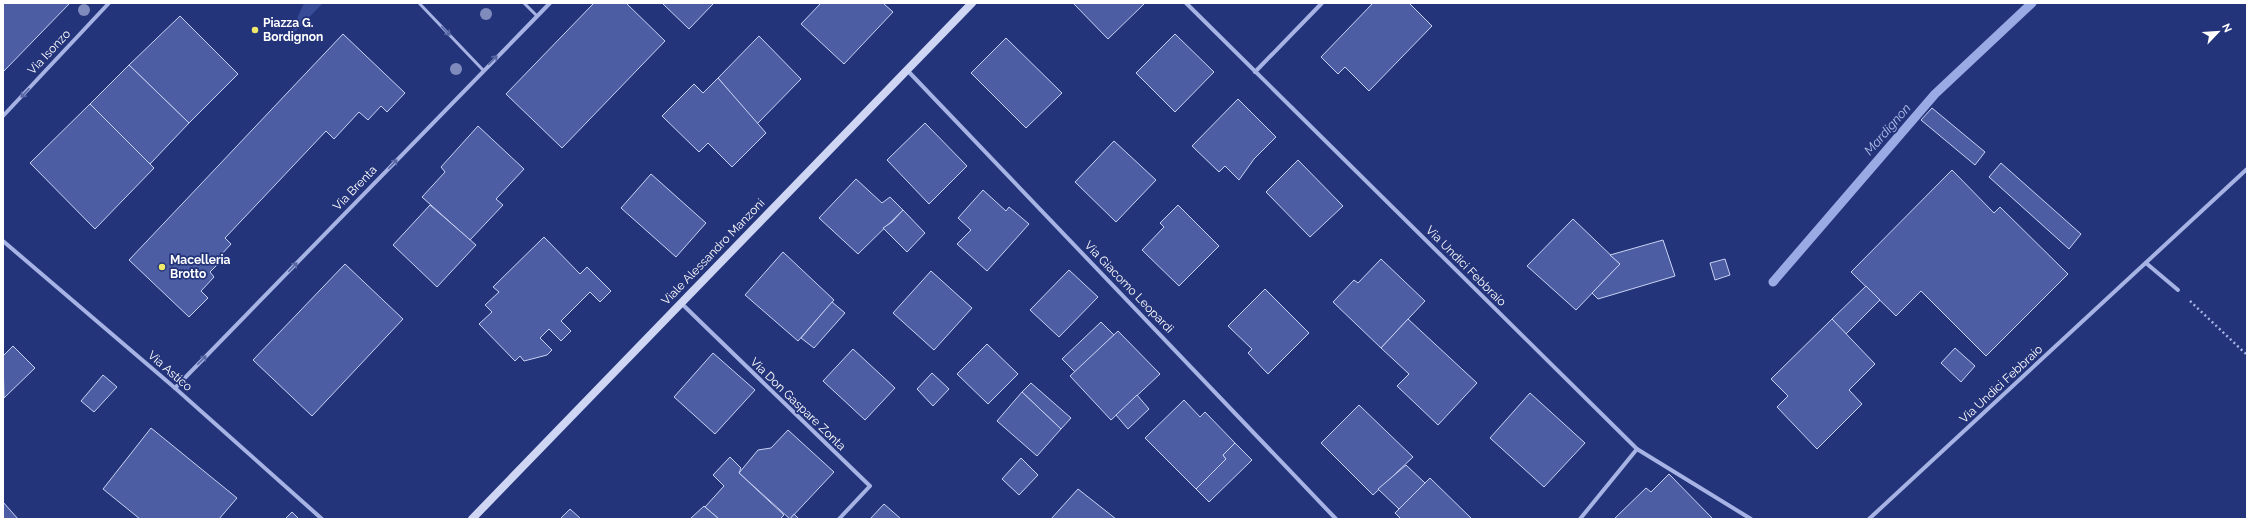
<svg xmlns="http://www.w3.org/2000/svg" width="2250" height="522" font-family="Raleway,sans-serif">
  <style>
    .green { fill: #374b97 }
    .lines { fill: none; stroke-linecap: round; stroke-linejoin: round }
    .stream { stroke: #9aaae5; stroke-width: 9 }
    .building { fill: #4c5da3; stroke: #c9d2f4 }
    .path { stroke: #a6b3e4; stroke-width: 2.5; stroke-dasharray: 2 3; stroke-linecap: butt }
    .lane { stroke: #a6b3e4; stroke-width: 3 }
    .street { stroke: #a6b3e4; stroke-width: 4 }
    .secondary { stroke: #cfd6f4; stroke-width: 8 }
    .tree { fill: #7f8bbd }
    .oneway { stroke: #5867a4 }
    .poi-dot { fill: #efea6a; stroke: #24347a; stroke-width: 1.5 }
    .labels { text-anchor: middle; stroke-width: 3.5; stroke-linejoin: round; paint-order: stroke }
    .poi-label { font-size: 12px; font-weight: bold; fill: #fff; stroke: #24347a; text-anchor: start }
    .street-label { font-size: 12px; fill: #fff; stroke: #24347a }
    .water-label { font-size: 13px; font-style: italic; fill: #b1bdec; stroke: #24347a }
  </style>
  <rect width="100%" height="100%" fill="#24347a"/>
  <polygon class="green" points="304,3 323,3 288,39"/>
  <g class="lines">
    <polyline class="stream" points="1773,282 1935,94 2032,3"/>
  </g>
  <g class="building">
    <polygon points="3,3 70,3 3,72"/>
    <polygon points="594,3 626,3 665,41 562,148 506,94"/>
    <polygon points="662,3 714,3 689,29"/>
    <polygon points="821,3 883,3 893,12 844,64 801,24"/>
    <polygon points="1073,3 1144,3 1144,4 1108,39"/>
    <polygon points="1373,3 1409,3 1432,26 1369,91 1345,67 1338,74 1321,57"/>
    <polygon points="180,16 238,74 189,123 129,65"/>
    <polygon points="343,34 405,93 387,112 381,106 368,120 359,112 334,139 326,131 225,238 231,244 220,256 223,259 210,272 214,277 201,291 208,298 189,317 129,260"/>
    <polygon points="1175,34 1214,72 1175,112 1136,73"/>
    <polygon points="759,36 801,79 757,124 718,78"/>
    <polygon points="1006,38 1062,93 1026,128 971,73"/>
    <polygon points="129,65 189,123 150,164 90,104"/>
    <polygon points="718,78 766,133 732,167 708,143 699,152 662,116 694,84 703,93"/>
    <polygon points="1238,99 1276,137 1254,159 1239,180 1225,166 1219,172 1192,146"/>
    <polygon points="90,104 154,168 95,229 30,163"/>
    <polygon points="1932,108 1985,152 1975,165 1921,120"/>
    <polygon points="925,123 967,166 929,204 887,160"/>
    <polygon points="478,126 524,169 496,199 503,205 470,240 422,197 445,172 441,167"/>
    <polygon points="1114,141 1156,180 1116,222 1075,182"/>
    <polygon points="1298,160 1343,206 1310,237 1266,192"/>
    <polygon points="2001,163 2081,234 2069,249 1989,177"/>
    <polygon points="1952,170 1994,213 2000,207 2068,274 1986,356 1921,291 1896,316 1851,272"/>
    <polygon points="651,174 706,223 676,257 621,208"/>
    <polygon points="856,179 882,203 890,197 903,210 858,254 819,218"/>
    <polygon points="983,190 1006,211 1009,207 1029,224 987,271 957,244 971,230 958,218"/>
    <polygon points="430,205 476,245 437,287 393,245"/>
    <polygon points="1178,205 1219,246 1179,286 1142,250 1164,227 1160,223"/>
    <polygon points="903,210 925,233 907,252 883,228 892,222"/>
    <polygon points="1573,219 1620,264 1576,310 1527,266"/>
    <polygon points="544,237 580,274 587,267 611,291 600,302 590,292 561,321 571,331 561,341 549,329 540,338 552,350 547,355 524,361 520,356 515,361 479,324 492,312 485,305 499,292 493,287"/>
    <polygon points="1663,240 1675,276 1598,299 1592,293 1620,264 1610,255"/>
    <polygon points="783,252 834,300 798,341 745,295"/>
    <polygon points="1381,259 1425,301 1381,348 1333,302 1354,280 1358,283"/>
    <polygon points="1725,259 1730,275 1715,280 1710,263"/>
    <polygon points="345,264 403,319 312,416 253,360"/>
    <polygon points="1069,270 1098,297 1059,337 1030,310"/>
    <polygon points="931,271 972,308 934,350 893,313"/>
    <polygon points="1866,286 1880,300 1845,335 1832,319"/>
    <polygon points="1265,289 1309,333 1268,374 1248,353 1252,349 1228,326"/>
    <polygon points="832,302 845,313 814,348 801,338"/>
    <polygon points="1408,319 1477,383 1438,425 1397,386 1409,374 1381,348"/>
    <polygon points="1832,319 1875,364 1849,390 1862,404 1817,449 1777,407 1788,396 1771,379"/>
    <polygon points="1101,322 1114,335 1075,372 1062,359"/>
    <polygon points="1118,331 1160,374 1111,420 1070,376"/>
    <polygon points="987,344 1018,374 988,404 957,374"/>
    <polygon points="13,346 35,368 4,398 3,356"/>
    <polygon points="1955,348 1975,366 1961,382 1941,363"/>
    <polygon points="853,349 895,388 865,420 823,381"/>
    <polygon points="713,353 755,390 715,434 674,397"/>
    <polygon points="932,373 949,389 933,406 917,389"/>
    <polygon points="103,375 117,387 94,412 81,401"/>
    <polygon points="1031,383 1071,418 1061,429 1022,392"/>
    <polygon points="1022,392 1061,429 1037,456 997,421"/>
    <polygon points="1530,393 1585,443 1544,487 1490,438"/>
    <polygon points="1137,395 1149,409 1128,429 1116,415"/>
    <polygon points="1184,400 1200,417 1205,412 1235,443 1223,455 1226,459 1196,489 1145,438"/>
    <polygon points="1359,405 1413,457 1373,495 1321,443"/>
    <polygon points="151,428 237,498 219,519 140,519 103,489"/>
    <polygon points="788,430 834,472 790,519 739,473 758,450 771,448"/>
    <polygon points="1235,443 1252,460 1209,502 1196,489 1226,459 1223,455"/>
    <polygon points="730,457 741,468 739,473 784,515 780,519 719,519 705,507 724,486 713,475"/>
    <polygon points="1021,458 1038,475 1019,495 1002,479"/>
    <polygon points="1406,465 1425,483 1399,509 1378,489"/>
    <polygon points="1669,474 1713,519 1614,519 1646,488 1651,492"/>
    <polygon points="1430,478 1472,519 1401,519 1395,513"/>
    <polygon points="1078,489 1116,519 1051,519"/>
    <polygon points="3,502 18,519 3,519"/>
    <polygon points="884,504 901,519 870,519"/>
    <polygon points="704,506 705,507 719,519 690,519"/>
    <polygon points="570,509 581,519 560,519"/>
    <polygon points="292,512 299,519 285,519"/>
    <polygon points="794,514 799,519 790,519"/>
  </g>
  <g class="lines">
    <polyline class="path" points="2190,301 2247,355"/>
    <g class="lane">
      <polyline points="419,3 483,70"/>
      <polyline points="524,3 537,16"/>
    </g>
    <g class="street">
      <polyline points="1186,3 1637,449 1751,519"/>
      <polyline points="907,70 1336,519"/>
      <polyline points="1255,72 1322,3"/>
      <polyline points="3,116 109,3"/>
      <polyline points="3,241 175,388 322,519"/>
      <polyline points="2146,263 2178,290"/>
      <polyline points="681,303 870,486 839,519"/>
      <polyline points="175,388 550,3"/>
      <polyline points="1580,519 1637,449"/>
      <polyline points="1869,519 2247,169"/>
    </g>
    <polyline class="secondary" points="472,519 972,3"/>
  </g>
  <g class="tree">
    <circle cx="84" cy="10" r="6"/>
    <circle cx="486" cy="14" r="6"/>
    <circle cx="456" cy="69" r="6"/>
  </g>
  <defs><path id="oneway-shaft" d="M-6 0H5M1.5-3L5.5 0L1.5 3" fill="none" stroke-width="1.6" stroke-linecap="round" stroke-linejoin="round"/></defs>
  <g class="oneway">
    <use href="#oneway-shaft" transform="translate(446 31) rotate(46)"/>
    <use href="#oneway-shaft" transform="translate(493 60) rotate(-46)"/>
    <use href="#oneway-shaft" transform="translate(25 93) rotate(133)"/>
    <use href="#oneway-shaft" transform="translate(393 164) rotate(-46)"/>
    <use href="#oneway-shaft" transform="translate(293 267) rotate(-46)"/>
    <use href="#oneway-shaft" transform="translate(202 360) rotate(-46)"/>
  </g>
  <g class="poi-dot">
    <circle cx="255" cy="30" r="4"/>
    <circle cx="162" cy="267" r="4"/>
  </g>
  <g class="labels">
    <g class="poi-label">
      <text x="263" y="27">Piazza G.<tspan x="263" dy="14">Bordignon</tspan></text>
      <text x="170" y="264">Macelleria<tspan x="170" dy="14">Brotto</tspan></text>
    </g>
    <g class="street-label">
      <text transform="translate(49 52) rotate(-47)" y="4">Via Isonzo</text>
      <text transform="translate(355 188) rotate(-46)" y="4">Via Brenta</text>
      <text transform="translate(713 252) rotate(-46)" y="4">Viale Alessandro Manzoni</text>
      <text transform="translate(1466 266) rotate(45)" y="4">Via Undici Febbraio</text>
      <text transform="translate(1129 287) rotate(46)" y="4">Via Giacomo Leopardi</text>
      <text transform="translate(170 371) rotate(41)" y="4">Via Astico</text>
      <text transform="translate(2001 384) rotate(-43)" y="4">Via Undici Febbraio</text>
      <text transform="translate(798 404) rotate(44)" y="4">Via Don Gaspare Zonta</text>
    </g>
    <g class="water-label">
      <text transform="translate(1887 129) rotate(-49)" y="5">Mardignon</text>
    </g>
  </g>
  <rect width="2250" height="522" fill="none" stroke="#ffffff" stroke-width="8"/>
  <g transform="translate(2218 32) rotate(65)" stroke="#24347a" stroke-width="3" paint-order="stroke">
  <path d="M0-3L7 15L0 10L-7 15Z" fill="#ffffff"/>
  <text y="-6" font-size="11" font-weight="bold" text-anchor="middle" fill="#ffffff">N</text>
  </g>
</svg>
